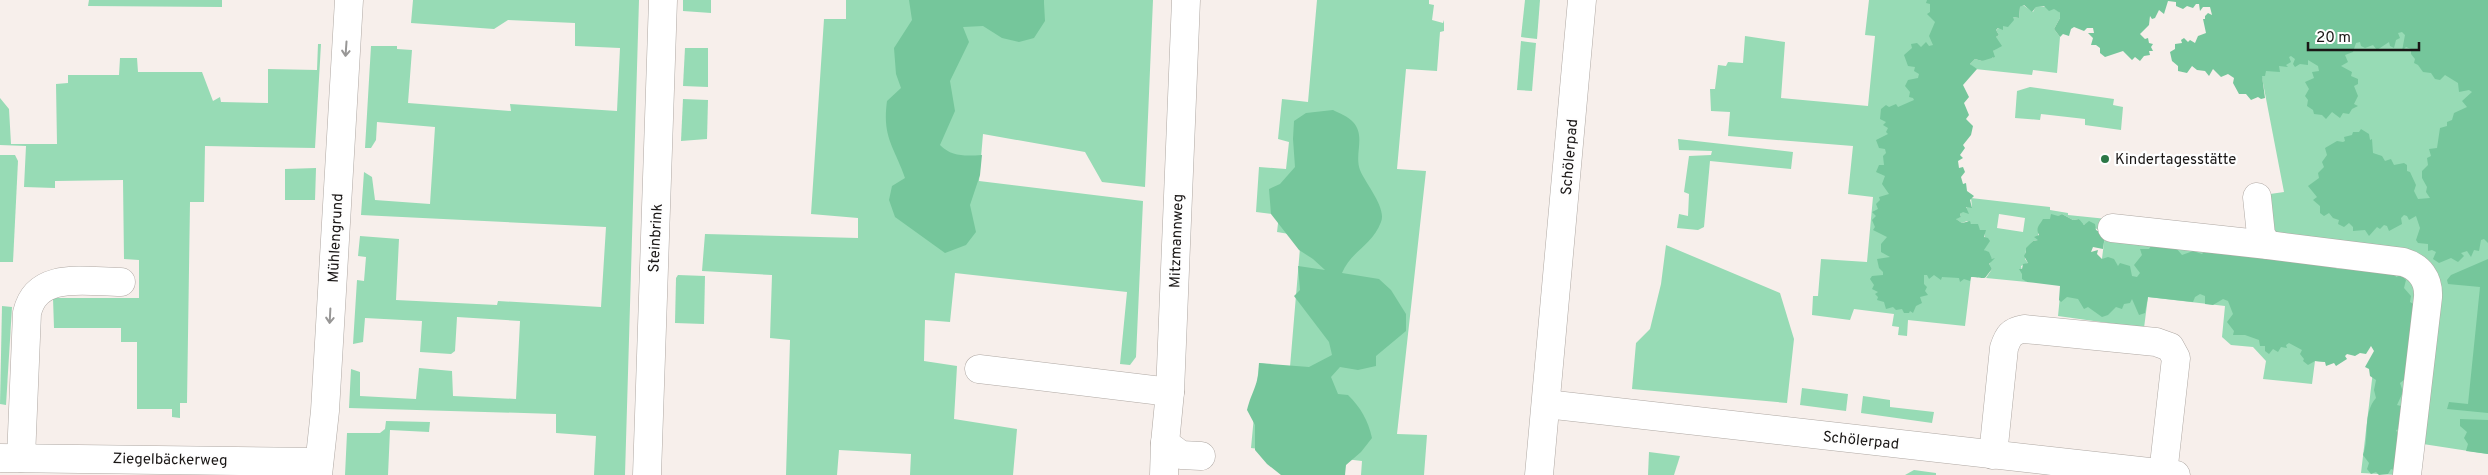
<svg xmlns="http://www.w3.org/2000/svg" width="2488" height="475" font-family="Overpass,sans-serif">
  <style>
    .green { fill: #97dbb5; fill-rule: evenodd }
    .forest { fill: #75c69b }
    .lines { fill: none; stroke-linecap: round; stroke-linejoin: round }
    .minor-casing { stroke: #afa8a3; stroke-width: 29 }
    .minor { stroke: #fff; stroke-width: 28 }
    .oneway { stroke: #989796 }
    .poi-dot { fill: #2b7746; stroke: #fefefe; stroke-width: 2 }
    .labels { text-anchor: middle; stroke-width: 4.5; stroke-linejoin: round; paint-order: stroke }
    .street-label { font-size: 15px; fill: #1a1716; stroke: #fefefe }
    .poi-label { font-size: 15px; fill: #1a1716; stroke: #fefefe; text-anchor: start }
  </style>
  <rect width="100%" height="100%" fill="#f7efeb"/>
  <g class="green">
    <polygon points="89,0 222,0 222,7 88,6"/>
    <polygon points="413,0 639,0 625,475 594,475 596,436 556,433 556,414 349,408 351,369 360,372 360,396 416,399 419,368 452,371 453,396 516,399 520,321 457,317 455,351 451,354 420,352 422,321 365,318 363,342 353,344 357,280 364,281 366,257 358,256 360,236 399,239 396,300 497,305 498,301 601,307 606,227 361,215 364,172 372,177 375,200 430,204 435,127 377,122 376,140 371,148 365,148 371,46 397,46 397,49 412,50 408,103 511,111 510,104 617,111 620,48 575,46 575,23 508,20 494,29 411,23"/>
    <polygon points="683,0 711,0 711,13 683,11"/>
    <polygon points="846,0 1153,0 1145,187 1102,182 1085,152 983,134 979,181 1143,201 1136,357 1130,365 1120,364 1127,292 955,273 950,322 925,320 924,361 957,366 954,419 1017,429 1013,475 910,475 911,454 839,450 837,475 786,475 790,340 770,338 772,275 702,271 705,234 858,238 858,218 811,214 824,19 846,19"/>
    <polygon points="1317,0 1429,0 1429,4 1434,5 1432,20 1443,23 1444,20 1444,31 1440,32 1437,71 1406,69 1397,169 1426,171 1397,434 1427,435 1424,475 1361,475 1362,461 1251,448 1259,363 1290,367 1301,236 1277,232 1279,215 1256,212 1259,167 1286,169 1289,142 1278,139 1282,99 1308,102"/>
    <polygon points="1525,0 1540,0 1537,39 1521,37"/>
    <polygon points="1869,0 1956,0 1914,270 1971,277 1965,326 1908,320 1907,336 1898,335 1899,327 1892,326 1894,314 1854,309 1850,320 1812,315 1813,296 1818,296 1821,259 1867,262 1873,197 1848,194 1853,146 1728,136 1730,112 1711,111 1710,89 1715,89 1718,65 1726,66 1728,62 1743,63 1745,36 1785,42 1781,98 1868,106 1875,36 1865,35"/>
    <polygon points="2247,0 2488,0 2488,454 2410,442 2427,281 2268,245 2270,194 2284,192"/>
    <path d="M2023,5L2033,12L2036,6C2045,7 2053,6 2060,13V18L2054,29L2060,37L2057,73L2033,70L2032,75L1975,69L1970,64L1975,59L1982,61L1986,58H1993V51L1997,48L1996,37L1999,35L1996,30L2003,25H2009L2013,17L2019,18L2020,7Z"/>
    <polygon points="1521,41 1536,43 1532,91 1517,90"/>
    <polygon points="318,44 321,44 315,148 205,146 204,202 190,202 187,403 180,403 180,418 172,417 172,409 137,409 137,342 121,342 121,328 54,328 53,298 139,298 139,260 124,259 123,180 55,181 55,188 24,187 26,146 0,145 0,98 9,109 11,144 57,144 56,84 68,83 68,75 119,75 120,58 137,58 138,72 202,72 213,101 220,97 221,102 268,103 268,69 317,70"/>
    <polygon points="685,48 708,48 708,87 683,86"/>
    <polygon points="2030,87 2114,99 2113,105 2123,107 2121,130 2085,125 2085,119 2041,114 2040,120 2015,118 2017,91"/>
    <polygon points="683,99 708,100 707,139 681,141"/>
    <polygon points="1678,139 1793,152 1791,169 1710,161 1704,227 1698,230 1677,228 1679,214 1688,216 1689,194 1684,192 1689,156 1711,155 1712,151 1679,150"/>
    <polygon points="0,155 15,155 18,161 13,262 0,262"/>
    <polygon points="316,168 315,200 285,200 285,169"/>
    <path d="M1971,198L2050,207V210L2068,213V215L2107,219L2393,270L2417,284L2398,475L2361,473L2377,337L2325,362L2315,361L2312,384L2263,379L2266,361L2253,347L2231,345L2222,337L2225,306L2148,297L2144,328L2058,316L2061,286L2098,290L2105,235L2094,227L2081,224L2079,219L2073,220L2062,214C2045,225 2038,214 2038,240L2033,241L2026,250L2025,259L2028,263L2021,266L2024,279L2027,282L1986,278L1992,269L1989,265L1992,259L1984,250L1985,230H1980L1967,221L1962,223L1954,218L1961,217L1960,214L1967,207H1972ZM1999,214L2025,218L2023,232L1997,228Z"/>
    <polygon points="1666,245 1780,293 1794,339 1787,403 1632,389 1636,343 1650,329 1661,284"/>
    <polygon points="678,275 705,276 704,324 675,323 676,278"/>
    <polygon points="2,306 12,307 6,405 0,404"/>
    <polygon points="1802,388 1848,394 1846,411 1800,405"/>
    <polygon points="1863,396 1890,400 1890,407 1934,412 1932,423 1861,413"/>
    <polygon points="386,421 430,422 429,432 390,430 388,475 345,475 347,433 380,433 385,429"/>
    <polygon points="1649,452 1680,456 1674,475 1648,475"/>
    <polygon points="1914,470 1936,473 1936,475 1905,475"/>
  </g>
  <g class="forest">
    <path d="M909,0H1044V3L1045,21L1034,38L1019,42L1002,38L983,26L963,27L969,42L950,81L955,111L940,145C952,157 965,156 982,155L980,175L970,205L976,232L966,245L945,253L895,217L889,200L892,186L905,178C894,146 882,138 887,101L901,88L896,74L894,48L912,20Z"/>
    <path d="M1927,0H2488V243L2484,239L2481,240L2479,251L2474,250L2471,257L2467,251L2461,253L2464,256L2458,262L2451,258L2439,263L2433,259L2436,252L2432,250L2428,251V244L2418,243L2416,240L2420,228L2416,216L2409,220L2407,216L2404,215L2401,218L2402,224L2389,231L2387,226L2384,225L2380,229L2377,227L2369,236L2365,230L2353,231V227L2349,223L2344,227L2338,224L2339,220L2333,218L2329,213L2324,216L2320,213V206L2313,200L2317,197L2308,186L2319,178L2318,173L2324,167L2322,162L2327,155L2325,148L2337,141L2343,142L2345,141L2344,137L2352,135L2353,132H2359L2361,129L2369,134L2370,140L2372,139L2373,153L2382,156L2385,161L2391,159L2394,165L2404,163L2407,165V171L2410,172L2416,185L2414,191L2418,199L2430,198L2426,192L2427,187L2422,178V171L2428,165L2427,158L2431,156L2429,149L2437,148L2440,128L2447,126V122L2452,120L2454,113L2467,107L2462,101L2472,92L2469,90L2459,92L2458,83L2445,75L2440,80L2435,79L2431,73L2423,72L2418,65L2414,63L2415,59L2411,54V49L2406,47L2402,51L2405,35L2402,32L2398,33L2400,38L2396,40L2394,48L2390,46L2389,42L2377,50L2373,45L2365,48L2361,46L2360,42L2356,43L2353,52L2345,55L2348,62L2341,66L2352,72L2351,76L2358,79V84L2354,86L2358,96L2354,104L2358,106L2352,109L2349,114L2343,113L2340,118L2332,112L2326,119L2322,115L2314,114L2313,110L2307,106L2308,100L2305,96L2309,89L2305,82L2314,78L2312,72L2319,71L2318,66L2308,60V65L2300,64L2295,67L2293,64L2295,59L2291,56L2289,57L2291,62L2286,65L2288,67L2279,66L2280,72L2266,71L2265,76H2262L2265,98L2261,99L2258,97L2251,100L2246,94H2239L2233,83L2234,78L2228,74L2221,77L2213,69L2209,76L2205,71L2197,70L2192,66L2187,73L2178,71V66L2172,61L2170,52L2175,49V44L2182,43L2181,40L2184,38L2188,42L2190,40L2195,43L2198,36L2206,33L2203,19H2205V16L2208,13L2212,15L2210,7H2203L2200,11L2199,4H2196L2193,8L2187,6L2183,9L2176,6V2L2168,1L2164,14L2159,10L2155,18L2152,19L2150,16L2149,25L2140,34L2145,39L2148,38L2149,43L2153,44L2151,47L2153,51H2149L2150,55L2144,56L2140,61L2135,57L2132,60L2123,51L2105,57L2100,53V48L2096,45H2091L2093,38L2088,33H2094L2093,28H2087L2084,31L2074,27L2071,29L2069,36L2063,34L2060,37L2054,29L2060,18V13L2054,9L2049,11L2044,6L2036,7L2032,12L2024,5L2020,7L2019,18L2013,17L2014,20L2008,27L2003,26V30L1998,28L1996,30L1999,35L1996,37L2002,46L1993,51L1995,57L1982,61L1975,59L1970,64L1977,69L1963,85L1969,97L1964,103L1969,115L1966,119L1973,126L1971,135L1963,145L1965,148L1960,155L1963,158L1958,161L1959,168L1963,167L1965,172L1961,177L1963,184L1966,183L1967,191L1974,196L1970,200L1972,208L1966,207L1969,214L1963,212L1960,214L1961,217L1956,219L1962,223L1970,221L1971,224H1978L1980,230H1986L1984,237L1988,238L1990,241L1984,250L1989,252L1992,259L1995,258L1989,264L1992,269C1982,281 1989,278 1971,277L1970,281L1964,279L1960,282L1959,278L1942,277L1941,280L1934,275L1929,279L1927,275H1924V284L1927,287L1925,291L1928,295L1920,297L1922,303L1916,306L1913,313L1910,311L1909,313H1904L1902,309L1896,310L1893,307L1886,309L1884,302L1877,300L1878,297L1875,294L1878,292L1872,289L1874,285L1870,279L1872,276L1883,275V272L1879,268L1877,259L1890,257L1881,252V244L1887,237L1873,230L1875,227L1872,220L1876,216L1872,212L1878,209L1876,204L1880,200L1879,197L1889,194L1882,184L1885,176L1876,172L1879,165H1884L1883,156L1886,153L1885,149L1879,148L1876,140L1888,134L1886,132L1888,128L1883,125L1886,122L1880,119L1881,109L1886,105L1889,107L1896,104L1898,107L1914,100L1913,98L1909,97L1910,92L1905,86L1908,80L1918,78L1919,74L1914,71L1915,67L1908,66L1904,55L1912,48L1911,44L1917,43L1921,47L1926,42L1929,46L1933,45L1929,36L1935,22L1927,14L1930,12V4L1926,3Z"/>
    <path d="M1333,110C1339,113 1349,117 1353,122C1366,136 1354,154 1360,170C1365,183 1387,208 1381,222C1372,246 1351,251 1342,273L1379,279L1391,290L1406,314V331L1376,356V366L1358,370L1340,367L1331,377L1338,394L1348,395C1361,408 1368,420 1372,438L1361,452L1346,465L1345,475H1281L1267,464L1255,450V425L1247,410C1252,390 1259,385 1259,363L1309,367L1332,355L1329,342L1294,296L1300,290L1298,266L1325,270L1313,259L1299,250L1271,214L1269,189L1280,184L1295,167L1293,139L1294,121L1306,113Z"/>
    <path d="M2051,214L2058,216L2062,214L2073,220L2079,219L2084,225L2089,221L2095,224L2096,230L2105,235L2103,249L2093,247L2091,252L2098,250L2097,254L2102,259L2108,257L2114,259L2118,266L2120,263L2130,266L2132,276L2137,277L2140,273L2134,265L2142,255L2140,249H2149L2153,243L2176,248L2182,255L2193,251L2202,254L2206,250L2333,265L2337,269L2393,270L2396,277L2401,275L2406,280L2404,288L2411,296L2410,302L2415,305L2405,379L2400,383L2403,392L2397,405L2401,406L2405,411L2400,429L2396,430L2400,439L2396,471L2391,469L2388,474L2379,475L2376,472L2371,474L2367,469L2369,463L2363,455C2370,437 2362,414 2376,398L2374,390L2376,380L2370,376L2369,369L2365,367L2374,351L2371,346L2366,354L2360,353L2355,356L2347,354L2345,356L2347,359L2336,366L2334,363L2326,366L2325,362L2315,361L2308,365L2303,361L2304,359L2300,354L2302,350L2289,343L2286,345L2287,348L2281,347L2278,352L2273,349L2269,354L2265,351V346H2260L2259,340L2245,335H2233L2234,331L2227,322L2233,314L2228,301L2223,299L2213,305L2205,304V296L2200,294L2195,297L2193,302L2148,297L2145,313L2139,315L2132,299L2130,303L2124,304L2122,309L2116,307L2108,315L2102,317L2088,307L2084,309L2078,299L2067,297L2061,302L2059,300L2060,286L2027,282L2022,279V274L2019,269H2022L2023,264L2028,263L2024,256L2026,252V248L2033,241L2038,240L2034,237L2039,235C2035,227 2040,225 2043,219H2050Z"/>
    <polygon points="2488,259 2488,413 2447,409 2449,402 2468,404 2480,287 2448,284 2447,280 2451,275"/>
    <polygon points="2460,419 2488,420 2488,454 2466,451 2468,444 2464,438 2467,432 2460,426"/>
  </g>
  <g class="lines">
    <defs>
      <g id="minor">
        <polyline points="1186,0 1170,392 1165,443 1181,455 1201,456"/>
        <path d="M2257,197L2261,235L2268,245L2403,262C2420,267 2429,279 2428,297L2407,475"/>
        <polyline points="2112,228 2268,245"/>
        <polyline points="979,369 1170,392"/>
        <polyline points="1546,404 2176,475"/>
        <path d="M1993,455L2004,348C2008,336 2011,331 2024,329L2156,342L2170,347L2176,358L2163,474"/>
        <polyline points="0,458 319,462"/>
        <path d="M21,458L27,313C37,270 87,282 121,282"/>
        <polyline points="318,475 325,411 349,0"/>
        <polyline points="647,475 663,0"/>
        <polyline points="1164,475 1165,443"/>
        <polyline points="1539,475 1582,0"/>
      </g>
    </defs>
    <use href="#minor" class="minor-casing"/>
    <use href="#minor" class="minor"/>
  </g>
  <defs><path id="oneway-shaft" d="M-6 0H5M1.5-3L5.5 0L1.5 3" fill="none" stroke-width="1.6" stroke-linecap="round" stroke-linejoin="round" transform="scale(1.25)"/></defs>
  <g class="oneway">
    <use href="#oneway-shaft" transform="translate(346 49) rotate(94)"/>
    <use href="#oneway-shaft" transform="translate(330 316) rotate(93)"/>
  </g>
  <circle class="poi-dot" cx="2105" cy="159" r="5"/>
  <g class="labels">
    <g class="street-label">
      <text transform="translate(1569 157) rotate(-85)" y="5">Schölerpad</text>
      <text transform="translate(335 238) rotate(-87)" y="5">Mühlengrund</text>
      <text transform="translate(655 238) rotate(-87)" y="5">Steinbrink</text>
      <text transform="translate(1176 241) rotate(-88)" y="5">Mitzmannweg</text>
      <text transform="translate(1861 440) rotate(6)" y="5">Schölerpad</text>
      <text transform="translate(170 459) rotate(1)" y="5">Ziegelbäckerweg</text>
    </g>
    <g class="poi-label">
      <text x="2115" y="164">Kindertagesstätte</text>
    </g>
  </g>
  <path d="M2308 42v8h111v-8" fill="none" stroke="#1a1716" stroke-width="2.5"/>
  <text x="2316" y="42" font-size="15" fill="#1a1716" stroke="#fefefe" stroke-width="4" paint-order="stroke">20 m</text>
</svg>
